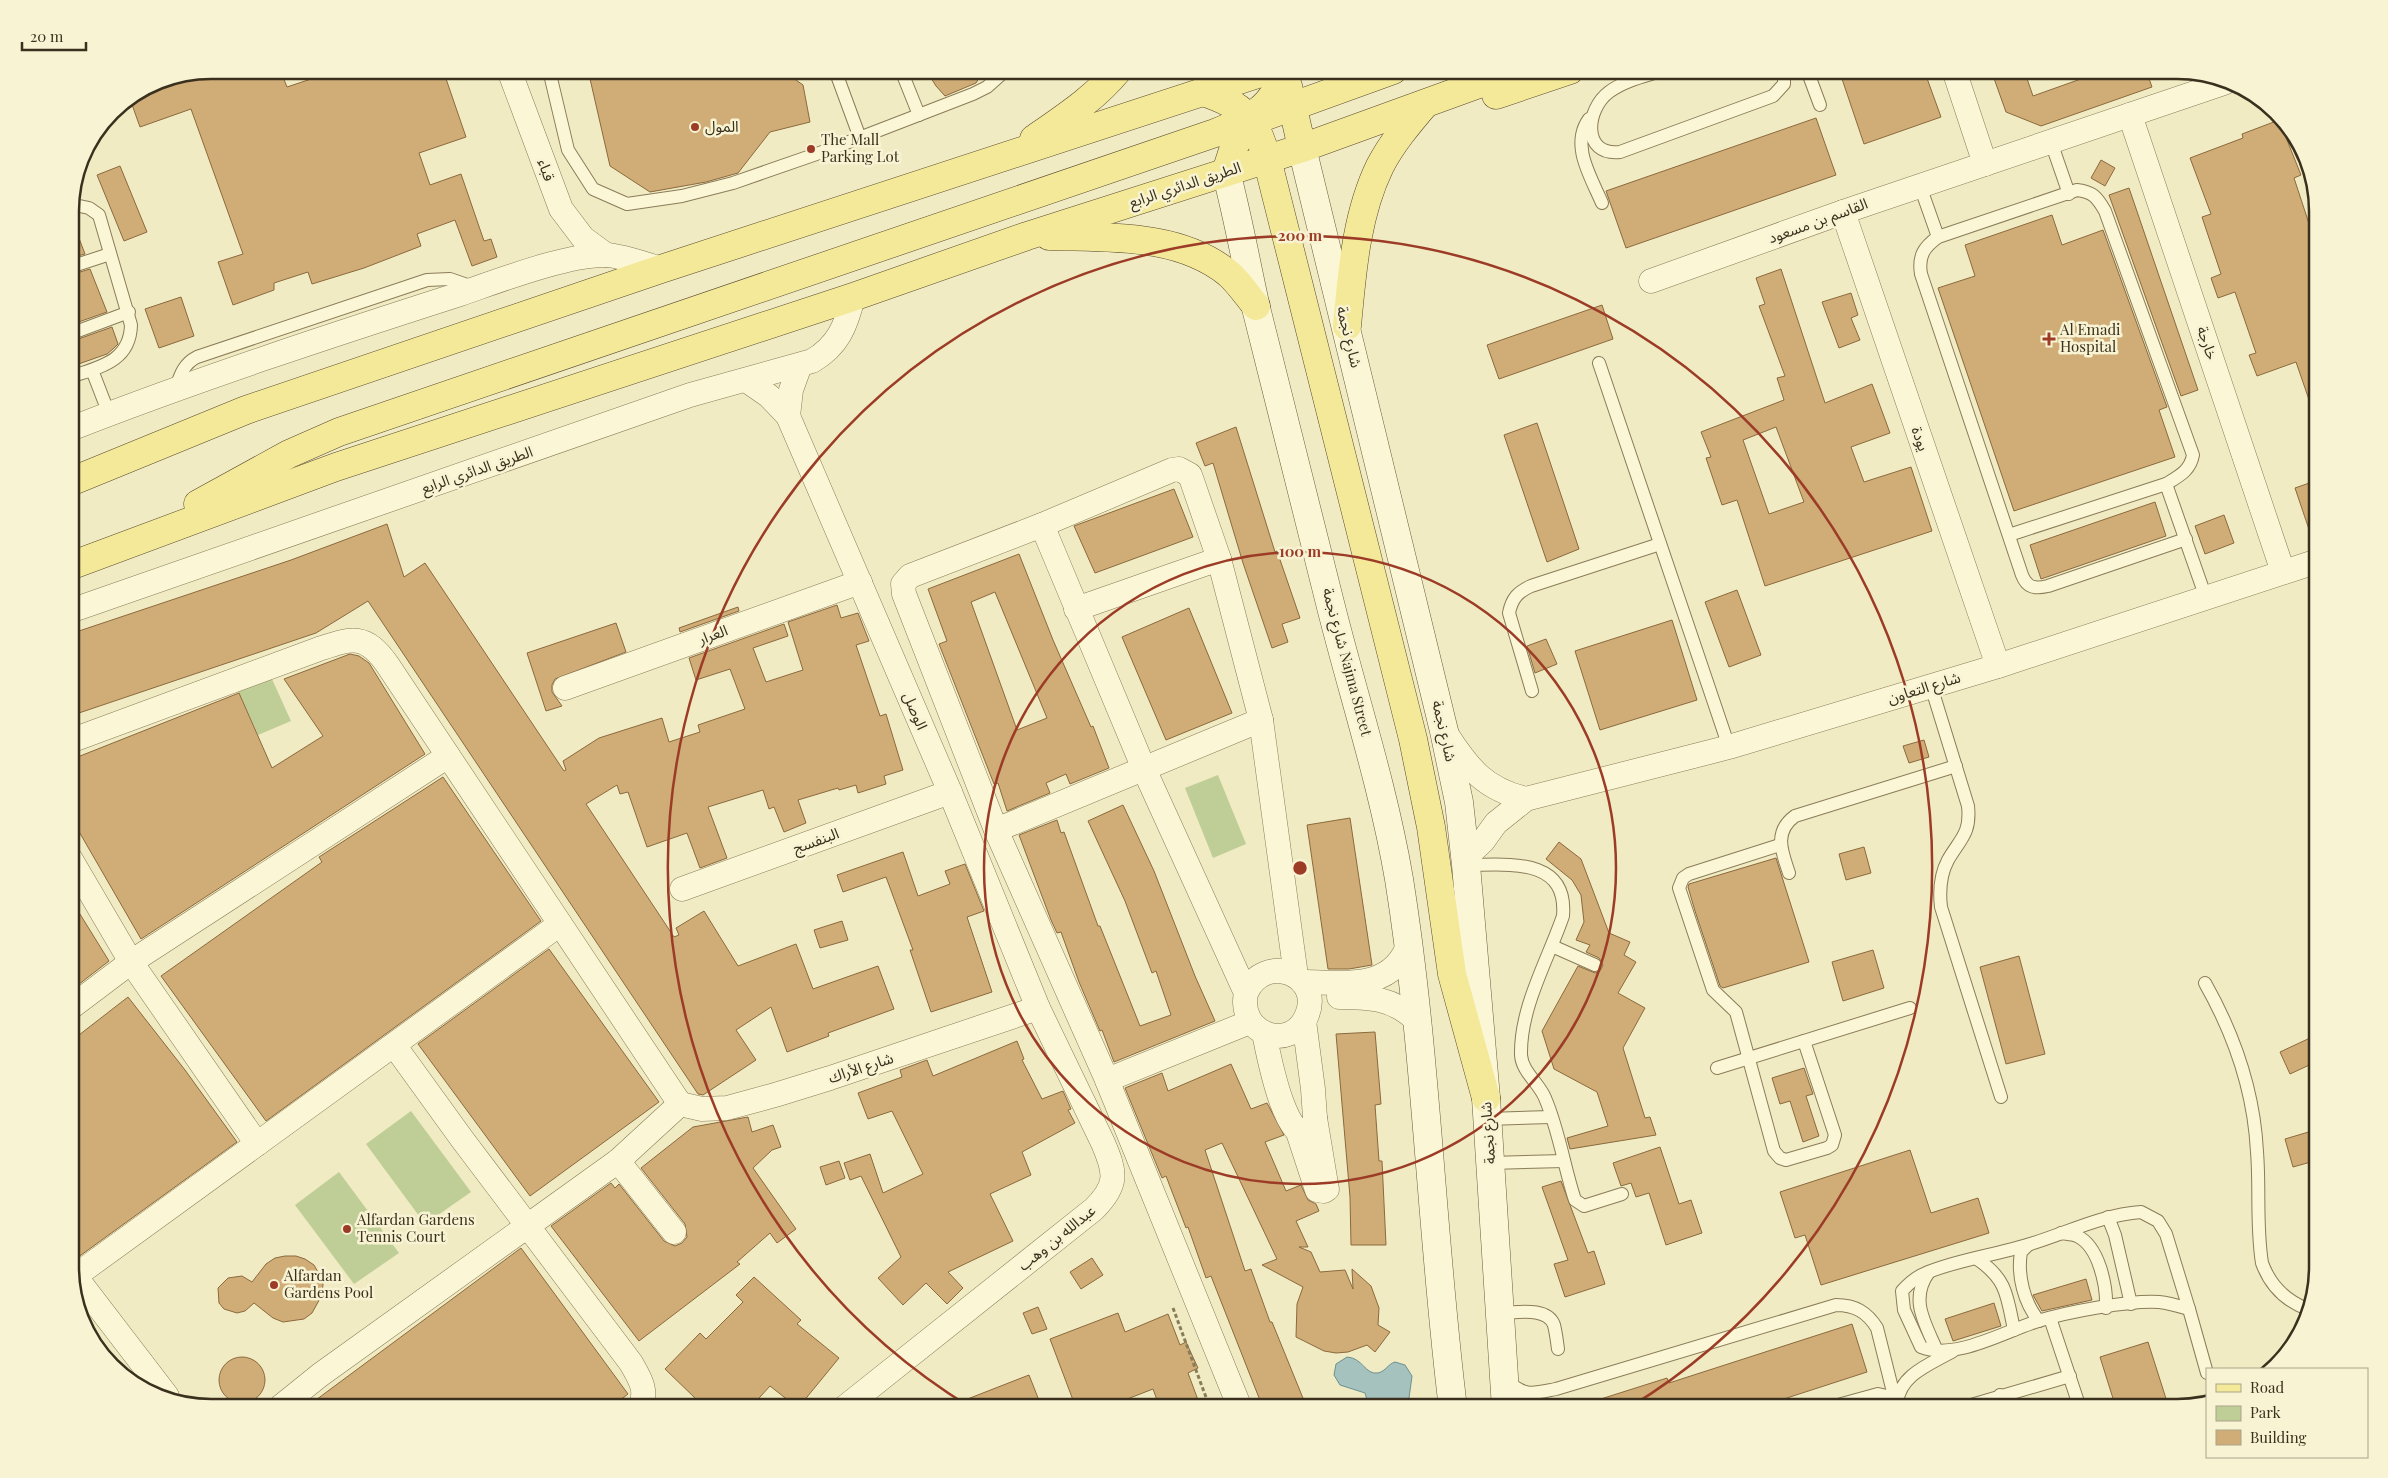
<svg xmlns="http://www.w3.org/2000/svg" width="2388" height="1478" font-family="'Playfair Display','Noto Sans Arabic',serif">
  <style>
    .green { fill: #bece96 }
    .water { fill: #a5c2bf; stroke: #6b918f }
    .building { fill: #d0ac77; stroke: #8b6a3d; fill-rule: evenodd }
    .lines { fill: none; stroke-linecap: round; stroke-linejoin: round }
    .service-casing { stroke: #8b7c59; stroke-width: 14 }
    .minor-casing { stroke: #8b7c59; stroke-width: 25 }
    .secondary-casing { stroke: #6d5d3c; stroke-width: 29 }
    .primary-casing { stroke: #58492d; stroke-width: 29 }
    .path { stroke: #8b7c59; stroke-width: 3; stroke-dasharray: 4 2.5; stroke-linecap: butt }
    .service { stroke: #faf6d6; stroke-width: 12 }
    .minor { stroke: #faf6d6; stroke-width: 24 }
    .secondary { stroke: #faf6d6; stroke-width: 28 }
    .primary { stroke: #f4e999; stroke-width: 28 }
    .ring { fill: none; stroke: #9c3b26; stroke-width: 2.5 }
    .poi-dot { fill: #9c3b26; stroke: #f7f3d3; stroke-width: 2 }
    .labels { text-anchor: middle; stroke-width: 5; stroke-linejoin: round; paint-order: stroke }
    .poi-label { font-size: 15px; fill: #3a301d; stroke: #f7f3d3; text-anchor: start }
    .street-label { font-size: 15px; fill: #3a301d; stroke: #f7f3d3 }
    .rim { fill: none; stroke: #3a301d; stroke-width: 2.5 }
    .centre { fill: #9c3b26; stroke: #f7f3d3; stroke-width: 2.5 }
    .ring-label { font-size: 15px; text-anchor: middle; font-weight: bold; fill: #9c3b26; stroke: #f7f3d3; stroke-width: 5; stroke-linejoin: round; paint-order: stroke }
  </style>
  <rect width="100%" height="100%" fill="#f0ebc3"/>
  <g class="green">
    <polygon points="271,677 291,721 258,735 238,691"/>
    <polygon points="1218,775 1246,844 1213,858 1185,788"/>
    <polygon points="411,1111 471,1192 425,1224 366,1144"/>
    <polygon points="339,1172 399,1253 354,1284 295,1205"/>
  </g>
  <path class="water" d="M1347,1357C1363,1358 1365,1375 1378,1373C1386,1371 1388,1364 1395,1362L1405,1365L1412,1376L1409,1398L1399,1404C1390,1403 1383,1398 1377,1408H1365L1368,1403L1365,1393L1340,1385L1334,1375L1336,1364Z"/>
  <g class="building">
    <polygon points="211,70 268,70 270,76 281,72 287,87 323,75 321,70 443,70 466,137 419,153 430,185 461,174 484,241 491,239 497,257 472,266 455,220 417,234 421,246 364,268 312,284 308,272 274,283 274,290 233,305 218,262 243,254 191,109 140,127 130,99 157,81"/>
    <polygon points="588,70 782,70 803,85 810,122 770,132 738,173 706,182 650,192 610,166"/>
    <polygon points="926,70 984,70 976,83 945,96 936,86"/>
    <polygon points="1839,70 1924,70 1941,117 1864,144"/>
    <polygon points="1991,70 2024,70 2033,96 2106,70 2146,70 2152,87 2041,126 2006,112"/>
    <polygon points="1816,118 1836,175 1626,248 1606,191"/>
    <polygon points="2279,120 2301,175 2294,178 2318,251 2318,417 2315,417 2296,362 2257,376 2249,355 2256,353 2235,292 2218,298 2211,278 2221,274 2202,217 2211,214 2190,158 2243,138 2242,134"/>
    <polygon points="2101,160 2115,168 2105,186 2091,178"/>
    <polygon points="120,166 147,232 124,241 97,175"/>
    <polygon points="2129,188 2198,390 2181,396 2109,195"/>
    <polygon points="2052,215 2062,245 2103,230 2167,407 2159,410 2175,457 2014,511 1938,288 1975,276 1965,245"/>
    <polygon points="72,220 85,254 70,258 70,221"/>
    <polygon points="90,269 107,312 70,325 70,275"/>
    <path d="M1781,269L1825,403L1872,384L1890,433L1851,447L1864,482L1911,467L1932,531L1765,586L1737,500L1722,505L1706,458L1711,457L1701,432L1784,400L1777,378L1785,376L1759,306L1765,304L1756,278ZM1776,427L1804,502L1769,514L1743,440Z"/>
    <polygon points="1851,293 1858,315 1851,318 1860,340 1839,348 1822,302"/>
    <polygon points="181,297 194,336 159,348 145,309"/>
    <polygon points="1602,305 1613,339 1499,379 1487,345"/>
    <polygon points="112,327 118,344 113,349 107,354 70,367 70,342"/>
    <polygon points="1537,423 1579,549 1547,562 1504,435"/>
    <polygon points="1236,427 1275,552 1277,551 1300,618 1282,624 1288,642 1272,648 1243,563 1213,463 1205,466 1196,443"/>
    <polygon points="2318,480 2318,546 2315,547 2295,488"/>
    <polygon points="1174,489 1193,537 1095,573 1074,526"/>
    <polygon points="2155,502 2166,536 2041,579 2030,545"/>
    <polygon points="2224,515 2234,543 2205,554 2195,526"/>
    <polygon points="387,524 404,577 425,563 564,771 566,770 563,761 599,738 662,718 669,742 700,732 698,725 745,709 730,669 696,680 689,658 784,624 788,636 753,648 766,682 803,670 788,622 837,605 841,618 858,613 869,641 856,645 880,716 886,714 903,770 884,776 886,784 858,793 856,785 839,790 838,788 798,800 806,823 784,832 774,807 769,809 763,790 708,807 727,858 700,868 687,833 647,847 628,792 620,794 617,785 586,804 674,937 679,935 676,928 704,911 738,966 796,944 813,989 878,966 894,1009 828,1033 829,1036 787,1052 771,1007 736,1030 756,1060 703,1095 698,1094 368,601 316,633 70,716 70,634 291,560"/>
    <path d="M1019,554L1053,640L1091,727L1093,726L1109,768L1070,784L1066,774L1046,783L1050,793L1007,811L998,783L994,784L939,644L947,641L928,589ZM995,592L1047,718L1017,730L971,602Z"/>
    <polygon points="1737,590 1761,655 1729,667 1705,602"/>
    <polygon points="738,607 739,611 680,632 679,628"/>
    <polygon points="1189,608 1232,713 1166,740 1122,637"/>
    <polygon points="1672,620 1697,700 1600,730 1575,651"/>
    <polygon points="616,623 626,652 555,679 552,685 552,692 562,706 546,711 527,653"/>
    <polygon points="1546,639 1557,664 1535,673 1527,646"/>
    <polygon points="350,654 359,656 369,663 425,754 141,939 70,816 70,760 239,693 272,768 323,736 284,679"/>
    <polygon points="1924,740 1929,757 1909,763 1903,746"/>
    <polygon points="443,777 541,921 266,1121 161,976 322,862 319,857"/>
    <polygon points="1123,805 1154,871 1195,976 1215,1021 1114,1062 1102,1030 1100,1031 1079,982 1061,932 1057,933 1051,920 1019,835 1057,820 1061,833 1064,832 1098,926 1100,926 1140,1026 1171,1015 1156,971 1152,973 1125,901 1088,821"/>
    <polygon points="1350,818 1372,965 1349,969 1328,969 1307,825"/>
    <polygon points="1559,842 1581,859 1609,933 1630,942 1624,955 1636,962 1618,993 1645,1008 1623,1048 1645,1118 1650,1117 1656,1135 1570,1149 1567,1138 1608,1126 1597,1092 1554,1069 1542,1031 1578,966 1595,973 1600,971 1603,965 1599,958 1586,952 1590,945 1576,940 1584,922 1581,895 1572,880 1546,859"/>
    <polygon points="1864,847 1871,873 1846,880 1839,854"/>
    <polygon points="903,852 918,896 950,884 945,871 965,864 984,911 967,917 992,992 931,1012 910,950 913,950 886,877 843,892 837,875"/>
    <polygon points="1776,858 1809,962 1723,988 1720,986 1695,911 1688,887 1689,884"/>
    <polygon points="70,898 109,961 70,991"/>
    <polygon points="842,921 848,940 820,948 814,930"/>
    <polygon points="549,949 659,1102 530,1196 418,1044"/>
    <polygon points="1873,950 1884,988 1843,1001 1832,962"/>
    <polygon points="2019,956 2045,1054 2006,1064 1980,967"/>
    <polygon points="128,997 185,1070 237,1142 70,1263 70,1042"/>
    <polygon points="1375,1032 1381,1104 1375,1105 1379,1161 1382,1161 1386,1245 1351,1245 1350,1197 1336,1034"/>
    <polygon points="2310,1038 2318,1055 2318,1061 2290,1074 2280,1052"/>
    <polygon points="1017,1041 1024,1059 1022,1060 1042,1099 1063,1091 1071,1109 1068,1110 1075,1123 1022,1152 1031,1175 990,1194 1013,1241 948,1272 963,1288 947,1304 926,1283 903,1305 878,1278 901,1257 861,1176 850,1180 844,1163 870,1154 883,1193 923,1174 892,1111 868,1119 858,1093 902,1077 900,1070 927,1060 933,1076"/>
    <polygon points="1231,1064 1251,1109 1267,1103 1284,1135 1265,1142 1286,1191 1301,1185 1308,1200 1316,1204 1319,1211 1296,1221 1308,1247 1299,1247 1311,1252 1320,1272 1345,1270 1353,1289 1352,1269 1371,1286 1379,1308 1378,1325 1390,1332 1375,1352 1367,1345 1348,1352 1336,1353 1324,1351 1296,1337 1297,1304 1303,1287 1262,1265 1277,1259 1222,1143 1205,1150 1245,1271 1251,1269 1270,1322 1272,1322 1307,1408 1263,1408 1211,1276 1206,1278 1188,1227 1186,1228 1166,1176 1162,1178 1125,1088 1162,1073 1168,1091"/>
    <polygon points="1804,1068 1813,1094 1806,1096 1819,1136 1803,1142 1790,1101 1780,1104 1772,1078"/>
    <polygon points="748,1117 752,1132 773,1125 781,1147 772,1150 753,1168 796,1229 777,1243 770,1233 737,1262 740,1264 639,1341 551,1226 611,1183 615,1188 619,1184 664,1241 675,1246 682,1243 687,1237 685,1224 641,1168 693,1127"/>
    <polygon points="2312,1131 2318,1151 2318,1160 2293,1167 2285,1139"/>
    <polygon points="1660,1147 1679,1204 1691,1200 1702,1233 1666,1245 1649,1193 1636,1197 1631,1183 1621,1186 1613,1163"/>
    <polygon points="1910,1150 1931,1213 1978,1198 1989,1233 1821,1285 1805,1235 1795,1238 1780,1192"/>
    <polygon points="839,1161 845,1178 826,1185 820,1167"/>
    <polygon points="1561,1181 1588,1253 1594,1251 1605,1284 1565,1297 1554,1264 1568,1260 1542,1187"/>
    <polygon points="521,1248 628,1394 610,1408 305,1408"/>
    <polygon points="285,1256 296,1256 305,1259 314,1265 319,1274 323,1284 322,1295 312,1313 304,1319 283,1322 273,1318 254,1303 245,1311 237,1313 224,1309 219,1303 218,1288 228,1278 242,1276 252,1282 266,1264 275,1258"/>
    <polygon points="1092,1258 1103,1275 1081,1289 1070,1272"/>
    <polygon points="754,1277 801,1320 797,1324 839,1358 798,1408 770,1386 750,1408 683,1408 696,1399 665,1369 700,1333 706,1339 743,1302 736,1295"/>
    <polygon points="2086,1279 2092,1300 2042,1311 2033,1295"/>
    <polygon points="1994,1303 2001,1326 1953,1341 1945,1319"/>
    <polygon points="1038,1307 1047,1329 1032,1334 1023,1313"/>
    <polygon points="1118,1313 1125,1332 1168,1314 1180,1345 1186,1342 1198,1368 1188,1373 1201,1408 1160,1408 1153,1389 1104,1408 1076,1408 1050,1339"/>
    <polygon points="1852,1324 1867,1372 1756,1408 1586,1408 1585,1404 1667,1378 1669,1383"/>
    <polygon points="2148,1342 2169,1408 2116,1408 2100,1357"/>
    <circle cx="242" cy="1380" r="23"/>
    <polygon points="1029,1375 1042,1408 948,1408 947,1407"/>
  </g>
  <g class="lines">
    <defs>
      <g id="service">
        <polyline points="549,70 568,150 593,189 627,204 682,196 733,183 828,150 973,94 987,87 1006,70"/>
        <polyline points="835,70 860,138"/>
        <polyline points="901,70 919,115"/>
        <path d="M1664,70C1646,76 1625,80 1609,92C1586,109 1581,156 1620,152L1773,96L1784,84V70"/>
        <polyline points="1807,70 1820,105"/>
        <path d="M1589,119C1570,145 1591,177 1602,203"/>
        <polyline points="2051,142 2069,194"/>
        <polyline points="1920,186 1938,237"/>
        <path d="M70,204L89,208L99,215L131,325C130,362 99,367 70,377"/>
        <polyline points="70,267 110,254"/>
        <polyline points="70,334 129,312"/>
        <polyline points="1599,363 1729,747"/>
        <polyline points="92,370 109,414"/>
        <path d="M175,390C180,376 183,364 197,357L427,280L450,279L476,288"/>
        <polyline points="2166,484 2206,598"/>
        <path d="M2009,535L2166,484C2179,476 2190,471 2193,455L2105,211C2097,197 2093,192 2077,190L1938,237C1924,247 1918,256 1921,274L2022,575C2027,588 2035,589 2048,586L2186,539"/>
        <path d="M1931,686L1968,806C1971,834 1960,839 1948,860C1940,875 1939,890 1941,907L2001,1097"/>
        <path d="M1532,691L1509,613C1512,598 1518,592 1531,586L1660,544"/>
        <polyline points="1780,845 1689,874 1683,878 1679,888 1713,990 1736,1012 1774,1151 1780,1158 1786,1160 1827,1148 1832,1145 1835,1135 1804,1041"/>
        <path d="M1466,865C1506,865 1568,856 1563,916C1548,960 1520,1007 1521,1055C1522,1072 1539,1083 1545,1098C1559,1130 1564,1167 1575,1200L1584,1206L1622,1194"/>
        <path d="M1789,873C1782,852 1773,832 1795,816L1956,766"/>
        <polyline points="1552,946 1595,965"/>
        <path d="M2205,983C2235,1036 2254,1091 2257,1152C2260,1189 2256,1226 2262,1263C2270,1285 2284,1300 2307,1309"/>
        <polyline points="1717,1068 1910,1008"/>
        <polyline points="1487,1119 1551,1117"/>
        <polyline points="1490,1163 1564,1161"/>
        <path d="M2141,1212L2158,1221L2166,1234L2189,1309C2179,1306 2169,1303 2159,1302C2130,1300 2067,1312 2038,1321C2005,1331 1955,1361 1921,1347L1904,1310L1902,1291C1910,1282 1916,1277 1926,1273C1956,1260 1995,1255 2027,1245C2065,1234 2100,1215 2141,1212Z"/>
        <polyline points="2108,1217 2115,1235 2131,1304"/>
        <path d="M2061,1233C2066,1234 2072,1234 2077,1236C2099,1246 2107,1286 2106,1308"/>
        <path d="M2028,1245L2021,1252C2017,1275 2024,1303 2039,1321"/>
        <path d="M1977,1259C2007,1279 2007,1296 2014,1330"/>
        <path d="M1929,1272C1909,1299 1925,1323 1937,1351"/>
        <polyline points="2189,1309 2207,1373"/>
        <path d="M1500,1313C1515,1313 1547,1306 1554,1325C1556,1333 1557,1341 1558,1349"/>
        <polyline points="2050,1318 2080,1408"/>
        <path d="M1506,1380C1526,1397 1531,1394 1556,1389L1836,1305C1855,1305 1867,1312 1877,1328L1897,1408"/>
        <polyline points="1522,1393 1542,1408"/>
        <polyline points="2000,1395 2004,1408"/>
        <path d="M1897,1403C1900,1374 1931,1364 1953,1351"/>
        <polyline points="1827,1408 1878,1394 1887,1396 1897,1408"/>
        <polyline points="1961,1408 2070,1376"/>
      </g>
      <g id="minor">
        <polyline points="509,70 561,209 583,238 606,255"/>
        <polyline points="1954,70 1985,164"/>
        <polyline points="2130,115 2283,572"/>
        <polyline points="1843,212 1998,666"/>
        <polyline points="1651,281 1843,212 2224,83"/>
        <path d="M746,380L769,396L788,416L950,792L1038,1008L1103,1143C1116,1173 1118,1185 1094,1209L844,1408"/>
        <polyline points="788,416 791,390 800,365"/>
        <path d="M70,429C198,379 329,336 460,294C498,281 568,254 606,255C624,256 644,264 661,269"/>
        <path d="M1042,525L1144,769L1246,993C1237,1035 1292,1053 1307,1015C1323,975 1265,951 1246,993"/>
        <polyline points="1076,609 1219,559"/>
        <path d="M70,611L690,395L812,361C838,346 846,326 853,297"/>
        <polyline points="565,688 860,582"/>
        <path d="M1447,735C1469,769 1485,789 1526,799"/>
        <path d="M70,741L319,649C352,638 365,633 387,664L680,1104"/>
        <polyline points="996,830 1261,720"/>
        <polyline points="70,858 131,962 257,1144"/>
        <polyline points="1465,858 1483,841 1496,823 1526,799 1729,747 1998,666 2318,561"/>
        <polyline points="682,889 950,792"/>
        <path d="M1302,982C1343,982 1393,992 1409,943"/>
        <path d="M1339,997C1370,997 1394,998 1417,1021"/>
        <polyline points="70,1008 131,962 448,756"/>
        <path d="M1264,1033C1268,1052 1285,1147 1312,1134L1315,1118L1313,1089L1304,1021"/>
        <path d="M394,1045L462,1139L631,1363C640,1379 648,1390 640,1408"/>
        <polyline points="1107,1080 1250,1022"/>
        <polyline points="680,1104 702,1109 727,1108 775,1095 830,1078 1038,1008"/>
        <polyline points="1297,1129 1317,1190 1324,1191 1327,1189 1326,1184 1315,1118"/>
        <polyline points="618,1161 674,1232"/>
        <polyline points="75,1276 167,1396"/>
        <polyline points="71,1279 560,924"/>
        <polyline points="279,1408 320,1375 618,1161 680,1104"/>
        <polyline points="1240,1408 1107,1080 996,830 904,594 903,584 910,576 1042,525 1172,470 1179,469 1190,475 1219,559 1261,720 1296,976"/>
      </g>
      <g id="secondary">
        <polyline points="1302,148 1444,731 1459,802 1466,865 1486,1098 1506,1408"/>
        <path d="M1226,172C1238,217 1246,263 1256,308C1280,406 1306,504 1330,603C1353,695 1383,785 1399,879C1427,1054 1431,1232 1453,1408"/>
      </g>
      <g id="primary">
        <polyline points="1288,86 1302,148"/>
        <path d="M1203,92C1245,106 1255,118 1267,159L1413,739L1431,827L1452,974L1486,1098"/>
        <polyline points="1496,95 1570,70"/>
        <path d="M1034,139C1064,118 1095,98 1118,70"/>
        <polyline points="1226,172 1235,144 1252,121 1393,70"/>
        <path d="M1049,236C1109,238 1179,233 1229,274C1239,283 1247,295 1256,306"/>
        <path d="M1347,326C1352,273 1356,215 1380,166C1392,143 1408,124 1425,104"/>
        <polyline points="70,482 246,410 661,269 1270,70"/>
        <path d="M198,504L289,454L339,432L1215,133C1247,120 1276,108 1283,70"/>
        <polyline points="70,566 336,467 853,297 1027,236 1302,148 1517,70"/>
      </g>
    </defs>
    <use href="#service" class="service-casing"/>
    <use href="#minor" class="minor-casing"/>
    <use href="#secondary" class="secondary-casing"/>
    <use href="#primary" class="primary-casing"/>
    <polyline class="path" points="1173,1308 1210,1408"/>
    <use href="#service" class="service"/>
    <use href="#minor" class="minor"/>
    <use href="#secondary" class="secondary"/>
    <use href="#primary" class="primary"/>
  </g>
  <g class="ring">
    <circle cx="1300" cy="868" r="316"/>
    <path d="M970 1407A632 632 0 1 1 1630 1407"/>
  </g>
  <g class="poi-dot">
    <circle cx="695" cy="127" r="5"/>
    <circle cx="811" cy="149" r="5"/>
    <path d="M2046.5 331.5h5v5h5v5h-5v5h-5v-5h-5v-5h5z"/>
    <circle cx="347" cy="1229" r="5"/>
    <circle cx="274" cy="1285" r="5"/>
  </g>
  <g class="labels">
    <g class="poi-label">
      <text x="705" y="132">المول</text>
      <text x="821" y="145">The Mall<tspan x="821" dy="17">Parking Lot</tspan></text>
      <text x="2060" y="335">Al Emadi<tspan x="2060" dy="17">Hospital</tspan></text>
      <text x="357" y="1225">Alfardan Gardens<tspan x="357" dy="17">Tennis Court</tspan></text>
      <text x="284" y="1281">Alfardan<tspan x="284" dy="17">Gardens Pool</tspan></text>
    </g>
    <g class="street-label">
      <text transform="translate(546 170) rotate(70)" y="5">قباء</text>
      <text transform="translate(1185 185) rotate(-18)" y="5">الطريق الدائري الرابع</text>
      <text transform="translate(1818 221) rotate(-20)" y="5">القاسم بن مسعود</text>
      <text transform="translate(1349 337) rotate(76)" y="5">شارع نجمة</text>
      <text transform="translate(2207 343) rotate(71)" y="5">خارجة</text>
      <text transform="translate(1920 439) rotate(71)" y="5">يودة</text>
      <text transform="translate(477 470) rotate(-19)" y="5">الطريق الدائري الرابع</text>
      <text transform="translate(713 635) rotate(-20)" y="5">العرار</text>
      <text transform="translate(1347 662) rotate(75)" y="5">شارع نجمة Najma Street</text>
      <text transform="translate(1924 688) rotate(-17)" y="5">شارع التعاون</text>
      <text transform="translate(915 711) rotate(67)" y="5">الوصل</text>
      <text transform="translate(1444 731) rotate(77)" y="5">شارع نجمة</text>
      <text transform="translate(816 841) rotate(-20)" y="5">البنفسج</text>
      <text transform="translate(861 1068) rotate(-18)" y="5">شارع الأراك</text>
      <text transform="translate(1488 1133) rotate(-94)" y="5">شارع نجمة</text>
      <text transform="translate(1057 1238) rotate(-39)" y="5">عبدالله بن وهب</text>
    </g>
  </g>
  <path d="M0 0H2388V1478H0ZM211 79H2177A132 132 0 0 1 2309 211V1267A132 132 0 0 1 2177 1399H211A132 132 0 0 1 79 1267V211A132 132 0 0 1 211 79Z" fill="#f7f3d3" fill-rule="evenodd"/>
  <path class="rim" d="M211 79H2177A132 132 0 0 1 2309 211V1267A132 132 0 0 1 2177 1399H211A132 132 0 0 1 79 1267V211A132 132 0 0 1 211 79Z"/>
  <circle cx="1300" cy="868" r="8" class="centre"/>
  <g class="ring-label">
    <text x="1300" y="241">200 m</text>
    <text x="1300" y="557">100 m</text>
  </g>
  <rect x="2206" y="1368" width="162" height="90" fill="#f7f3d3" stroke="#aba58a"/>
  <rect x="2216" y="1384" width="25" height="8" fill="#f4e999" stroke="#aba58a"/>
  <text x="2250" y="1393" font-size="15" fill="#3a301d">Road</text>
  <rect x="2216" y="1406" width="25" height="15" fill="#bece96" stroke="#aba58a"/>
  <text x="2250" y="1418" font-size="15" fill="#3a301d">Park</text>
  <rect x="2216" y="1430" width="25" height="15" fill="#d0ac77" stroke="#aba58a"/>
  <text x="2250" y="1443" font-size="15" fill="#3a301d">Building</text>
  <path d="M22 42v8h64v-8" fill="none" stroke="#3a301d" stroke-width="2.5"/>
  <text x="30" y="42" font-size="15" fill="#3a301d" stroke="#f7f3d3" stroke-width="4" paint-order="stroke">20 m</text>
</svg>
